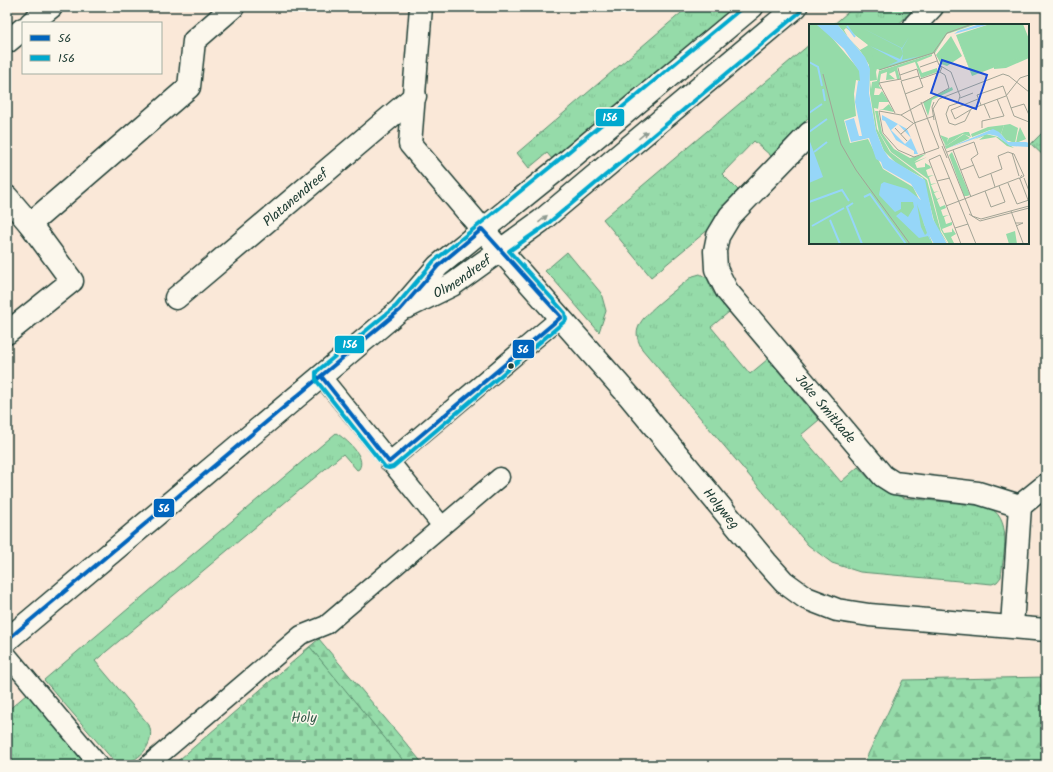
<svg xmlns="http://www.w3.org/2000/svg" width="1053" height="772" font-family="Kalam,sans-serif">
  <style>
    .grass { fill: url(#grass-tufts); stroke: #5a8c6e }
    .forest { fill: url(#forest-firs); stroke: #5a8c6e }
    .cemetery { fill: url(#cemetery-stones); stroke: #5a8c6e }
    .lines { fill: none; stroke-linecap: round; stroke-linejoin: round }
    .service-casing { stroke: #1f3d34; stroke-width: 21 }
    .minor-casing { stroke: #1f3d34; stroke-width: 25 }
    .tertiary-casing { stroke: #1f3d34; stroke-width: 25 }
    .service { stroke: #fbf7ec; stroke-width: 18 }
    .minor { stroke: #fbf7ec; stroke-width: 22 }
    .tertiary { stroke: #fbf7ec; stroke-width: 22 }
    .bus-1-casing { stroke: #fbf7ec; stroke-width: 7 }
    .bus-2-casing { stroke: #fbf7ec; stroke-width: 7 }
    .bus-1 { stroke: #0065bd; stroke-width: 4 }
    .bus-2 { stroke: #00a9ce; stroke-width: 4 }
    .oneway { fill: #8d9a90 }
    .bus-dot { fill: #1f3d34; stroke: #fbf7ec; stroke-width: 1.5 }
    .labels { text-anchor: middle; stroke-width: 3; stroke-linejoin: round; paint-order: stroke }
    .street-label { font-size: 14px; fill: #1f3d34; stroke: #fbf7ec }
    .park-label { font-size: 14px; fill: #375d4b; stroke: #fbf7ec }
    .inset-river { fill: none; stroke: #96d6f8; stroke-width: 2 }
    .inset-road { fill: none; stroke: #a2a496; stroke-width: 1 }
    .view { fill: #1d4ed8; fill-opacity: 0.15; stroke: #1d4ed8; stroke-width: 2 }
    .inset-edge { fill: none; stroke: #1f3d34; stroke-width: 2 }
    .line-badge { stroke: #fbf7ec; stroke-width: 1.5 }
    .badge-label { font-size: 11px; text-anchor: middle; font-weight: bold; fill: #fff }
  </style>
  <defs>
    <pattern id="grass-tufts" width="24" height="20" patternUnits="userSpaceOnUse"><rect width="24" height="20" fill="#95dba9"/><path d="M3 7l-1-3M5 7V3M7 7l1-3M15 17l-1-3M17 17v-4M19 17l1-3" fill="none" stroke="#80bd92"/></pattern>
    <pattern id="forest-firs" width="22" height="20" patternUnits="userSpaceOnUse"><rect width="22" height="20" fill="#95dba9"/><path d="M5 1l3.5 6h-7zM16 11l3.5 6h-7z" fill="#80bd92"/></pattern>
    <pattern id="cemetery-stones" width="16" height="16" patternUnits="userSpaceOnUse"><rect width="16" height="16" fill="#95dba9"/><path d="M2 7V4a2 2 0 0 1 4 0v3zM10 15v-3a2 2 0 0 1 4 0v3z" fill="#80bd92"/></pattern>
  </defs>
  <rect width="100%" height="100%" fill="#fae8d8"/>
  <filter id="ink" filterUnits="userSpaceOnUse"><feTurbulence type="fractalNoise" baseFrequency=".025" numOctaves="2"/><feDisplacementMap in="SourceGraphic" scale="8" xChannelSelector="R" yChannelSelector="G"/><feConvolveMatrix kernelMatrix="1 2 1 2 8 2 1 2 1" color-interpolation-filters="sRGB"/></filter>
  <g filter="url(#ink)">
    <g class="grass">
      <polygon points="688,7 736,7 553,160 547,153 529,168 517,153"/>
      <polygon points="854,7 913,7 914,8 898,25 833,25"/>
      <polygon points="810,44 810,116 771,156 754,141 722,174 738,190 720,209 709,229 651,277 603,219"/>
      <polygon points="1046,129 1046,158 1031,144"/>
      <polygon points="567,252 601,293 606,311 599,332 554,280 545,271"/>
      <path d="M700,274L707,278L713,292L729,312L711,327L750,374L768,359L819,420L801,435L841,482L858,467C872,483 884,492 905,498L986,506C1014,517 1003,554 1001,577L997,582L992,584L860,572L832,563L808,545L642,349C638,341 635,334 639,326C643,313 681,286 693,276Z"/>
      <path d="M336,433C346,439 367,457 359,469L357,470L343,454L95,661L149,725C157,745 134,770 113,760L44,680Z"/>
      <polygon points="27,694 87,765 7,765 7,711"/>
    </g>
    <g class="forest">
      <polygon points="319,639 424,765 394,765 303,652"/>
      <polygon points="1046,677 1046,765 863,765 903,680"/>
    </g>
    <polygon class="cemetery" points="310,647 407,765 173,765"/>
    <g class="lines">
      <defs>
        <g id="service">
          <polyline points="321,376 442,526"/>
          <polyline points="389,462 561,317"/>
          <polyline points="7,655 99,765"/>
          <polyline points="148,765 301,635 326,625 500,477"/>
        </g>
        <g id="minor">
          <polyline points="421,7 410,144 482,229"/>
          <polyline points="31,23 51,7"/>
          <polyline points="915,25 932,7"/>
          <polyline points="7,42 23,29"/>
          <path id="s1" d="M810,133L730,216L718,236L715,251L716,269L727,291L883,476L894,483L978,493L1020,506L1012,626"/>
          <polyline points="7,197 30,224 72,281 7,333"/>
          <polyline points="30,224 189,87 194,41 233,7"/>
          <path id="s2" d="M176,298L415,96"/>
          <polyline points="1020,506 1046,485"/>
        </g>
        <g id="tertiary">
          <path id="s3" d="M482,229L630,397L766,562L784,582L806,598L837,610L869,615L1046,630"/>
          <path id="s4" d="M407,307L452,285L541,221L796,7"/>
          <polyline points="7,640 400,310 438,266 553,173 752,7"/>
        </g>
      </defs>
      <use href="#service" class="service-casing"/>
      <use href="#minor" class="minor-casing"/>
      <use href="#tertiary" class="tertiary-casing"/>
      <use href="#service" class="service"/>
      <use href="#minor" class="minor"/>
      <use href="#tertiary" class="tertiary"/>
      <defs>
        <g id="bus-1">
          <polygon points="482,229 561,317 389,462 321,376 400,310 438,266"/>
          <polyline points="7,640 321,376"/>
        </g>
        <polyline id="bus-2" points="743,7 549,168 434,261 396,306 316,372 316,380 385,467 389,468 393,467 566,320 565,313 509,251 545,226 800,12"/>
      </defs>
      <use href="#bus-1" class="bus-1-casing"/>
      <use href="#bus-2" class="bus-2-casing"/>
      <use href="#bus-1" class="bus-1"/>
      <use href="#bus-2" class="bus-2"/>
    </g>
    <defs><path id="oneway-solid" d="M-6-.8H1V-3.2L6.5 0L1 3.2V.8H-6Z"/></defs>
    <g class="oneway">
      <use href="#oneway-solid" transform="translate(643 135) rotate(-40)"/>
      <use href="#oneway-solid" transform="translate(543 219) rotate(-40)"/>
    </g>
  </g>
  <circle class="bus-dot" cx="511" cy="366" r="3.5"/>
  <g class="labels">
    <g class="street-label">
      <text dy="5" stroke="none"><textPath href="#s2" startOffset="156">Platanendreef</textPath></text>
      <text dy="5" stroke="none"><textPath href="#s4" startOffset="63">Olmendreef</textPath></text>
      <text dy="5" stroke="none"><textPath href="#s1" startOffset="350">Joke Smitkade</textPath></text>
      <text dy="5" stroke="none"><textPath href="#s3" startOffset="368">Holyweg</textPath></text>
    </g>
    <g class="park-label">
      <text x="304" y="722">Holy</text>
    </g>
  </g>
  <g transform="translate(809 24)">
    <rect width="220" height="220" fill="#fae8d8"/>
    <path d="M28,0H81L67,48L68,56L61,57L62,65L63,58L68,57L70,47L123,30V32L108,38L113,49L128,44V48L112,54L106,38L88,44L91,55H88L86,47L80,50L86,55L77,56L78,48L72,50L70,62L73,65L66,64L65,71H70L73,67L80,78H70L69,85H74L80,80L85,88L65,84L68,105L81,128L118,156L132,208L139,220L129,206L125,197L114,154L88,140L75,127L67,107L61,70L60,41L52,28ZM37,4L59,21L58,22L51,26L39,13L35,6ZM143,63L144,66L123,76L119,92L114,78ZM66,87H69L73,109L85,125L101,134L117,130L105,138L118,133L106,139L108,144L116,143V139L121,142L122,144L117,146L119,152L125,151L120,153L122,160L128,159L122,161L125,168L130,167L125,169L128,175L133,173L128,176L131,183L136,181L137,184L132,186L134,192L140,191L135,193L137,200L143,198V201L133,205L135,209L143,208V204L147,210L142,213L145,219L150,218L140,220L132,206L119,155L82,128L70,108ZM201,100L209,104L206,119L197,116L192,110L195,101ZM211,103L217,115L207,119L209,109ZM155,110L161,114L137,125L135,119L137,122ZM177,110L189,113L205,124L198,122L187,113L170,116L175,112L164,116ZM143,128L161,171L158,172H155L140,131ZM206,207L208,220H200L197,210Z" fill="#95dba9" fill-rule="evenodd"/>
    <path d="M181,0H202L150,15L163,52L147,11ZM142,12L153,32L138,42L132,40L127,31ZM220,29V34L197,44L185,45V43ZM195,101L192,110L181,106L163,113L162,110L179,103ZM156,108H160L162,113L154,110L137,122L131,111L139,114L138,118L140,114Z" fill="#95dba9"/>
    <path d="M189,0H214L220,15V30L163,52L149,14Z" fill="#95dba9"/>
    <path d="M0,0H7L19,9L52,48L51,57L47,56L45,70L47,92L35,96L41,119L59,115L74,145L104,163L111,177L115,200L124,220H0ZM31,0H168L138,10L126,29L71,46L68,45L59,19L46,11L39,1L35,4Z" fill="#95dba9"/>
    <path d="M7,0H28L56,33L61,45L60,69L67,107L74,125L80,134L116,156L124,195L138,220H125L120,211L122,218L119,212L110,214L87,192L92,188L99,193L105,183L104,178H92V185L86,188L70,171L72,160L75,158L98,165L112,176L102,160L74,144L72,138L67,135L60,114L42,118L36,97L45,94L50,112H53L46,78L49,57H51L50,47L35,25ZM108,180L118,209L116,211L112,203ZM171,0H181L145,10L149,7ZM53,4L93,24L100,13L93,25L94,30L93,36L111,32L78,42L89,37L61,22L91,35L94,30L92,24ZM73,91L98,105L109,130H105V127L87,116L76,97L73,96ZM89,100L102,114L96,120L82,106ZM184,105L190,108L199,118H217L220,119V123L201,122L188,112L179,110L139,124ZM0,115L14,153L0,159Z" fill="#96d6f8" fill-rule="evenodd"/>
    <path class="inset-river" d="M38,2L46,13M0,38L9,43L13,62M14,65L16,77M0,89L13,80M0,108L18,95M5,128L18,118M55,173L61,170L97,220M0,178L33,166L40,177M44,179L38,183L53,220M21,196L31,220M3,202L35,184"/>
    <path class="inset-road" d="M125,28L130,41L142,48L151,72L149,79L140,82L137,90L140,99L146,101L156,97L162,85L197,72L211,54L220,51M111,43L128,37M89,44L92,56M70,46L124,29L138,9L163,0M14,50L32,120L47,146L101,220M91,51L108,45L110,52M220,68L200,52L194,50L130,75L124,85L131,112L163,192L172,195L220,182M96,70L114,63L111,55M151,74L164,69M125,78L123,83L125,96M175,80L181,94M172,81L168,71L194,62L205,92L220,98M202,84L215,80L220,91M161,86L146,95L142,86L169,75M86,89L70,59L92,55M92,91L140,64L136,51L131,48L133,43M104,99L92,91L70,87L74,109L89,126L105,133L130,124L112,78M86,104L98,117M173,104V97L195,92L188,75M92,110L105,99L125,92M133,122L138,134M144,126L162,173M138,128L165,118L169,130L162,135L170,154L193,145L189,132L199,128L205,130L215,152L210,155L213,151M203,129L210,152M116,130L92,57L110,52L111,55L131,48M152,146L165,141M182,150L186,163M215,154L220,167M211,155L219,176M128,157L141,154M199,159L208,180L220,176M176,167L182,183L196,178L190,162M137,182L210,154M202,187L214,219M160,190L171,197L220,184M206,199H214L207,202M146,204L159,200M152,220L120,136L131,131L167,220"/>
    <path class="view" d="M133,36L178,51L167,85L122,69Z"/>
    <rect width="220" height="220" class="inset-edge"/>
  </g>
  <g class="line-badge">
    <rect x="595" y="108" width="30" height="19" rx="4" fill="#00a9ce"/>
    <rect x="334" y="335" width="31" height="19" rx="4" fill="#00a9ce"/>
    <rect x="512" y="339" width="23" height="20" rx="4" fill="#0065bd"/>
    <rect x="153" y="498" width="22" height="20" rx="4" fill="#0065bd"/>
  </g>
  <g class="badge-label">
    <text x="610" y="121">156</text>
    <text x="350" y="348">156</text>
    <text x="523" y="353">56</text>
    <text x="164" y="512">56</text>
  </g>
  <rect width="1053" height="772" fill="none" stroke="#fbf7ec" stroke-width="24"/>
  <rect x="12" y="12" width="1029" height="748" fill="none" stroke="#1f3d34" stroke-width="1.5" filter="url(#ink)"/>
  <rect x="22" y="22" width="140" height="52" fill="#fbf7ec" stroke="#a3ada2"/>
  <rect x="30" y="35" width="20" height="6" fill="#0065bd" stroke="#a3ada2"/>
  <text x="58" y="42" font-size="12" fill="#1f3d34">56</text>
  <rect x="30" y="55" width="20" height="6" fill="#00a9ce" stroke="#a3ada2"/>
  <text x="58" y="62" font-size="12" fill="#1f3d34">156</text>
</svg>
